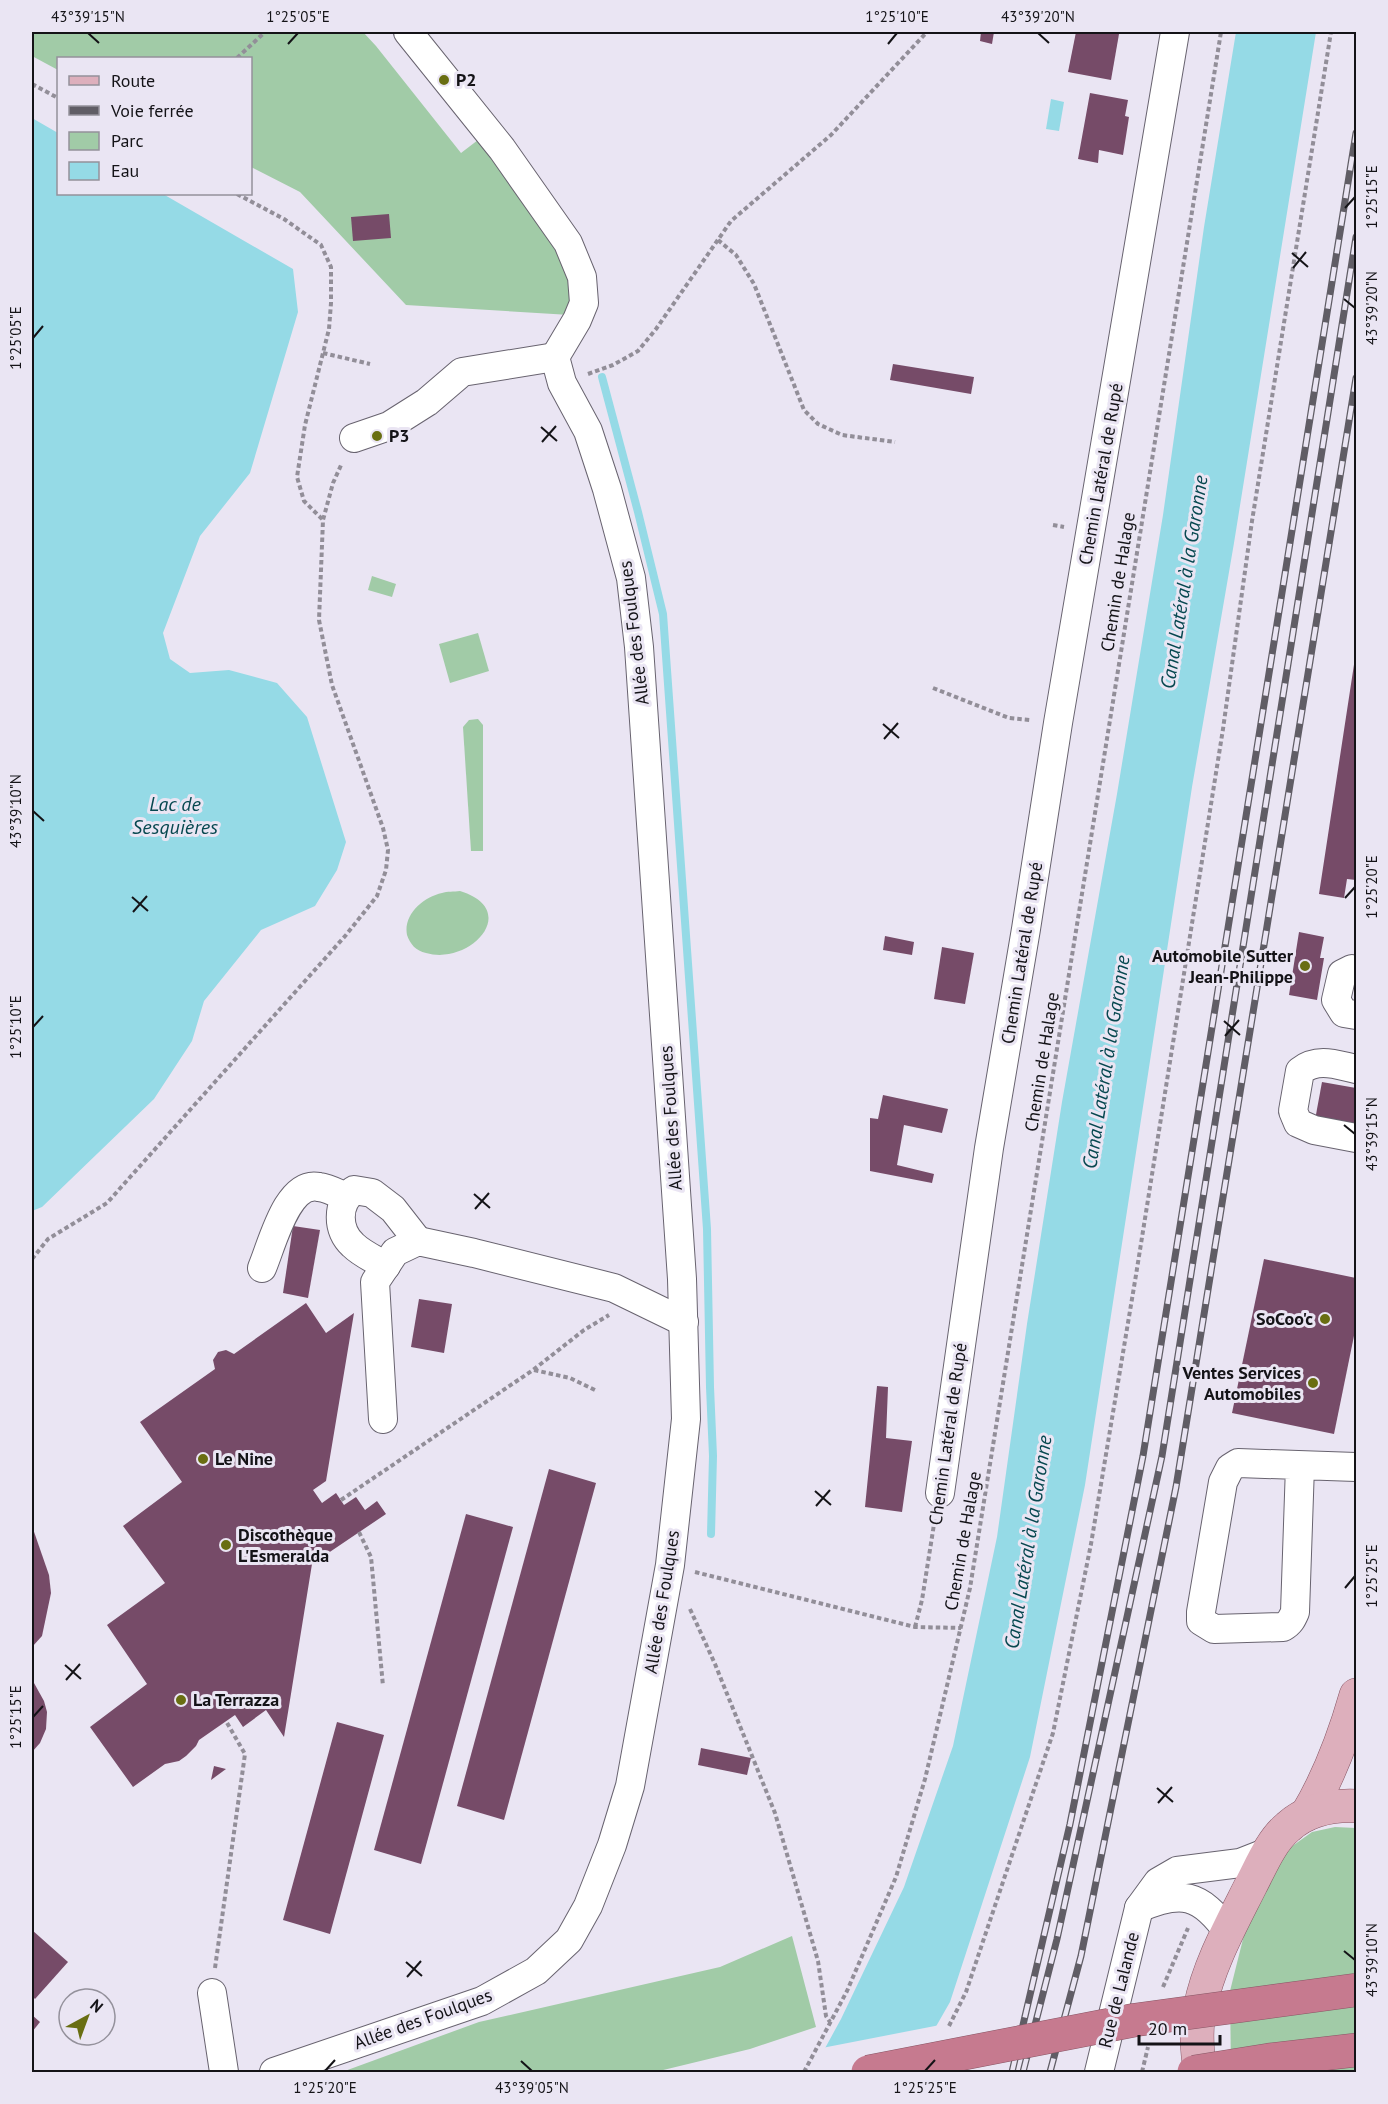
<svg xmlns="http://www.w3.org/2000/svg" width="1388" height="2104" font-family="'PT Sans',sans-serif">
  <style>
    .green { fill: #a1cba7 }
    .water { fill: #95dae6 }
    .pier { fill: #eae5f3 }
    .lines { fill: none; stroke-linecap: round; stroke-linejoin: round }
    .stream { stroke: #95dae6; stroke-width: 8 }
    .building { fill: #764b68 }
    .minor-casing { stroke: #68636f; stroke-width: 30 }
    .major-casing { stroke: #885665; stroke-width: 34 }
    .path { stroke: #928e98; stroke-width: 4; stroke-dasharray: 4.5 3; stroke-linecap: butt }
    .minor { stroke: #fff; stroke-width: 28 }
    .major { stroke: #ddafbc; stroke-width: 33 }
    .rail-casing { stroke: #605d65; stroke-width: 7 }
    .rail { stroke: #eae5f3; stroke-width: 4.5; stroke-dasharray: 14; stroke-linecap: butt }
    .highway-bridge-casing { stroke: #885665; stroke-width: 34; stroke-linecap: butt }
    .highway-bridge { stroke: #c67a8f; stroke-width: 33 }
    .ticks { fill: none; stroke: #141317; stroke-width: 2 }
    .poi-dot { fill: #696e12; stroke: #eae5f3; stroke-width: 2 }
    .labels { text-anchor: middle; stroke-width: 6; stroke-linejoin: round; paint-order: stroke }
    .poi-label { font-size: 18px; font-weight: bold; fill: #141317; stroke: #eae5f3; text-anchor: start }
    .street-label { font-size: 18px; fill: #141317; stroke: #eae5f3 }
    .water-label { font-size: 20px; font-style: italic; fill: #074850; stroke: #eae5f3 }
    .neatline { fill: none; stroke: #141317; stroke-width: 2 }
    .ticks-label { font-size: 15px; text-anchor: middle; fill: #141317 }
  </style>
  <rect width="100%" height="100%" fill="#eae5f3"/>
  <g class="green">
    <polygon points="32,32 363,32 376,46 461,153 478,140 569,269 570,315 406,305 300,192 251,167 250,58 58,58 58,70 32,56"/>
    <polygon points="372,576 396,584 392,597 368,590"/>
    <polygon points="478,633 489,671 450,683 439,644"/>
    <polygon points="478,719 483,725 483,851 471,851 463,727 469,720"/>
    <path d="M460,891C522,910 470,966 426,953C416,951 410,944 407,935C403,915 423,897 442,893C447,891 454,892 460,891Z"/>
    <polygon points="1335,1827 1356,1828 1356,2072 1231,2072 1230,1991 1245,1931 1278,1864 1291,1847 1312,1832"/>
    <polygon points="792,1936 816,2027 750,2049 655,2072 342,2072 479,2022 720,1967"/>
  </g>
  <g class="water">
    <polygon points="1236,32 1316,32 1234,543 1192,787 1085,1485 1030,1757 950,2002 910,2072 812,2072 841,2019 904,1887 953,1746 997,1537 1027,1324 1062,1102 1117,794 1163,515 1204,227"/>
    <polygon points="1051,99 1064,102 1059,131 1046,129"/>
    <polygon points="32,118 58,133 58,194 163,194 293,269 298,312 250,473 200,536 163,633 170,659 190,673 229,670 277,683 307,717 346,842 337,870 315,906 261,930 204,1001 192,1041 154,1099 42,1207 32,1211"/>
  </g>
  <polygon class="pier" points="940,2025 914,2072 809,2072 822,2048"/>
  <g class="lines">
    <polyline class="stream" points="602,377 638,512 663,614 707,1229 710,1387 713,1456 711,1534"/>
  </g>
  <g class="building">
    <polygon points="981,32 994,32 992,44 980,41"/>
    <polygon points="1076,32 1108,32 1119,34 1111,80 1068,72"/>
    <polygon points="1090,93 1128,100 1125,116 1129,117 1123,155 1099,150 1098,163 1078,159"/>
    <polygon points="389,214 391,238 353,241 351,217"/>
    <polygon points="893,364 974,377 971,394 890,380"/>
    <polygon points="1355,658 1356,880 1347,879 1344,898 1319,894"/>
    <polygon points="1299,932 1324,937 1320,958 1324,958 1317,1000 1289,995"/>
    <polygon points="885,936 914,942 912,955 883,950"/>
    <polygon points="942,947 974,953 965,1004 934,999"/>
    <polygon points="1322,1082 1356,1088 1356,1128 1315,1120"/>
    <polygon points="883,1095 948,1109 942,1133 904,1125 897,1165 934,1174 932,1183 870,1171 870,1118 878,1119"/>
    <polygon points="293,1226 320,1230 308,1298 283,1293"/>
    <polygon points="1264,1259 1356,1278 1356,1326 1334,1434 1232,1413"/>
    <polygon points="419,1299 452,1304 444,1353 411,1347"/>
    <polygon points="306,1303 326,1333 354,1313 326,1481 313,1490 322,1503 336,1493 344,1505 356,1497 365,1510 377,1501 386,1514 312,1564 284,1737 266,1710 243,1727 235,1715 199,1740 196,1746 186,1756 179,1761 165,1764 133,1787 90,1727 147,1684 107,1625 165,1583 123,1526 182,1482 140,1422 215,1369 213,1360 218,1352 226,1350 234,1354"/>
    <polygon points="877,1386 888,1387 886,1438 912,1441 902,1512 865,1507"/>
    <polygon points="549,1469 596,1483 504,1820 457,1806"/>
    <polygon points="466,1514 513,1527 421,1864 374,1850"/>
    <polygon points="32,1526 49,1575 51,1593 42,1636 32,1647"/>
    <polygon points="33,1674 34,1683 44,1701 47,1712 46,1729 40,1743 32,1752"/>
    <polygon points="337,1722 384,1735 330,1934 283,1920"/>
    <polygon points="701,1748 751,1758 747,1775 698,1765"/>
    <polygon points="214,1766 226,1769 211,1780"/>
    <polygon points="32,1930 68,1962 35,1999 32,1996"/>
    <polygon points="32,2015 40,2022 32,2032"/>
  </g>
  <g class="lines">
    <defs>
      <g id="minor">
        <polyline points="354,438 389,426 427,402 462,372 555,357"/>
        <polyline points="1356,970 1352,969 1342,974 1336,1000 1344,1013 1356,1015"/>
        <path d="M1356,1069C1337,1065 1318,1057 1300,1071L1293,1111L1298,1123L1314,1130L1356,1138"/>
        <path d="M386,1266C376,1260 362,1254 353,1245C337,1230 336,1204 354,1190L372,1193L393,1209L418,1241"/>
        <path d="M262,1268C272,1245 287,1180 319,1187C328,1188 337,1193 346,1197"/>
        <polyline points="383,1419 375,1282 395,1252 418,1241 474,1253 614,1288 684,1322"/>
        <path d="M1300,1466L1295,1612C1292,1619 1290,1623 1283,1627L1214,1629L1201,1621V1612L1223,1482L1230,1468L1238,1463L1356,1467"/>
        <polyline points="940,1493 989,1148 1026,929 1058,723 1175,32"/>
        <path d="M1139,1908C1181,1890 1200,1893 1228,1932"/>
        <polyline points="212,1993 224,2072"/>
        <polyline points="274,2072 482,2001 536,1971 569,1940 588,1906 612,1845 630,1786 670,1565 686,1419 682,1279 639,647 631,578 607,489 588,431 562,383 555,357 577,320 584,303 582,277 568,243 502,149 408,32"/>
        <polyline points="1099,2072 1139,1908 1158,1882 1177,1871 1240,1863 1268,1852"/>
      </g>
      <g id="major">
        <path d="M1307,1814C1329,1777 1344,1737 1356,1695"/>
        <path d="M1200,2072C1197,2051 1195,2030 1200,2008C1208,1966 1232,1923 1251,1885C1261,1866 1271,1841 1288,1827C1307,1810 1332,1805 1356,1806"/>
      </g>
    </defs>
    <use href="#minor" class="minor-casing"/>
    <use href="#major" class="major-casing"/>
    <g class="path">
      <polyline points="237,58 265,32"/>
      <polyline points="32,84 58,98"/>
      <polyline points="237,194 284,219 321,245 331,267 331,303 329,329 305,425 297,477 304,501 323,520"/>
      <polyline points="718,240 736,255 754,284 804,410 818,424 842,435 895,442"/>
      <polyline points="323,353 370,364"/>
      <polyline points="588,374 613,365 638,351 656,329 731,221 831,135 927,32"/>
      <polyline points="1053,525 1064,527"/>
      <polyline points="933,688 1009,718 1030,720"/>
      <polyline points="32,1259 48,1239 107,1203 346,935 377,896 386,870 388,850 383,828 332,685 319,620 323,520 333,483 342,463"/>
      <polyline points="534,1370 570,1378 597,1391"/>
      <polyline points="341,1500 533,1370 584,1330 609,1315"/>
      <polyline points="359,1532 371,1557 383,1686"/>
      <polyline points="695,1572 915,1627 961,1628"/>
      <polyline points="690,1609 715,1664 775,1813 818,1961 826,2016 830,2022"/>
      <polyline points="915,1627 922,1600 935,1518"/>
      <polyline points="215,1968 245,1754 226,1721"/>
      <polyline points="1163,1987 1188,1928"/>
      <polyline points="949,2026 966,1992 1053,1733 1091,1544 1136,1275 1223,729 1252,521 1331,32"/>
      <polyline points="804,2072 847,1991 896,1877 925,1779 970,1588 1221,32"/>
      <polyline points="1142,2072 1148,2047"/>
    </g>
    <use href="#minor" class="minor"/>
    <use href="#major" class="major"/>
    <defs>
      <g id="rail">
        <polyline points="1012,2072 1070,1824 1143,1456 1356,133"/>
        <polyline points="1023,2072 1057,1939 1162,1456 1356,237"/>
        <polyline points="1050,2072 1081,1956 1176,1487 1356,378"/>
      </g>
    </defs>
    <use href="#rail" class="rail-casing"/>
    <use href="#rail" class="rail"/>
    <defs>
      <g id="highway-bridge">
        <polyline points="868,2072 1135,2020 1356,1990"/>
        <polyline points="1194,2072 1269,2060 1356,2050"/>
      </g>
    </defs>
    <use href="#highway-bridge" class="highway-bridge-casing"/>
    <use href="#highway-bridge" class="highway-bridge"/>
  </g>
  <path class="ticks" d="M88,33L99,43M1038,33L1049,43M288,44L298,33M888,44L897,33M1345,208L1355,197M1292,253L1308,267M1293,268L1306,252M1344,299L1355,308M33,338L43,326M541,427L557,441M542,442L556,426M883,724L899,738M884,739L898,723M33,811L44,821M132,897L148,911M1345,898L1355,887M133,912L147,896M1224,1021L1240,1035M33,1027L43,1016M1225,1036L1239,1020M1344,1125L1355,1134M474,1194L490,1208M475,1209L489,1193M815,1491L831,1505M816,1506L830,1490M1345,1588L1355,1576M65,1665L81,1679M66,1680L80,1664M33,1717L43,1706M1157,1788L1173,1802M1158,1803L1172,1787M1344,1951L1355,1960M406,1962L422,1976M407,1977L421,1961M521,2061L532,2071M325,2071L335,2060M925,2071L935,2060"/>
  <g class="poi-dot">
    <circle cx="444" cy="80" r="6"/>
    <circle cx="377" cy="436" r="6"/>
    <circle cx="1305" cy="966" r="6"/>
    <circle cx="1325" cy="1319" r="6"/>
    <circle cx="1313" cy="1383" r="6"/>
    <circle cx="203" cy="1459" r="6"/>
    <circle cx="226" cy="1545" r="6"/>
    <circle cx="181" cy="1700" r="6"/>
  </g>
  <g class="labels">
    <g class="poi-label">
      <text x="456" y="86">P2</text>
      <text x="389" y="442">P3</text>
      <text x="1293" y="962" text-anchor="end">Automobile Sutter<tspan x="1293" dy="21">Jean-Philippe</tspan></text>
      <text x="1313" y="1325" text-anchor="end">SoCoo'c</text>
      <text x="1301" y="1379" text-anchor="end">Ventes Services<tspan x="1301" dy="21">Automobiles</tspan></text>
      <text x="215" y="1465">Le Nine</text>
      <text x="238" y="1541">Discothèque<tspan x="238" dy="21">L'Esmeralda</tspan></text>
      <text x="193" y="1706">La Terrazza</text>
    </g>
    <g class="street-label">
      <text transform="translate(1101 474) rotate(-80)" y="6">Chemin Latéral de Rupé</text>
      <text transform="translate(1118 582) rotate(-81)" y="6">Chemin de Halage</text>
      <text transform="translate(634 633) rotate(-97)" y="6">Allée des Foulques</text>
      <text transform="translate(1022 953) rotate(-81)" y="6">Chemin Latéral de Rupé</text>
      <text transform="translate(1042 1062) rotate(-81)" y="6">Chemin de Halage</text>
      <text transform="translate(671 1118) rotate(-94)" y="6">Allée des Foulques</text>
      <text transform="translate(948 1434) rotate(-82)" y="6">Chemin Latéral de Rupé</text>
      <text transform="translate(963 1541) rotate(-80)" y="6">Chemin de Halage</text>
      <text transform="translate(662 1602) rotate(-81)" y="6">Allée des Foulques</text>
      <text transform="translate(1119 1990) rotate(-76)" y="6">Rue de Lalande</text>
      <text transform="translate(423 2019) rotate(-20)" y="6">Allée des Foulques</text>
    </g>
    <g class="water-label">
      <text transform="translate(1184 582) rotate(-81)" y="7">Canal Latéral à la Garonne</text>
      <text x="175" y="811">Lac de<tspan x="175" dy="23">Sesquières</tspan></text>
      <text transform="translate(1106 1062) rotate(-81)" y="7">Canal Latéral à la Garonne</text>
      <text transform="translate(1028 1542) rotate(-81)" y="7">Canal Latéral à la Garonne</text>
    </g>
  </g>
  <rect width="1388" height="2104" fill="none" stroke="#eae5f3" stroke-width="66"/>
  <rect x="57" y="57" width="195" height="138" fill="#eae5f3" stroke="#94919b" stroke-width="1.5"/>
  <rect x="69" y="76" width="30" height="9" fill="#ddafbc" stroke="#94919b" stroke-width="1.5"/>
  <text x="111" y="87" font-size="18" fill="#141317">Route</text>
  <rect x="69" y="106" width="30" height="9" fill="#605d65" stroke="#94919b" stroke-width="1.5"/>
  <text x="111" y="117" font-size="18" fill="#141317">Voie ferrée</text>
  <rect x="69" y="132" width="30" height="18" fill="#a1cba7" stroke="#94919b" stroke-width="1.5"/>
  <text x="111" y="147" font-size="18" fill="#141317">Parc</text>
  <rect x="69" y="162" width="30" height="18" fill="#95dae6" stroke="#94919b" stroke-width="1.5"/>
  <text x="111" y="177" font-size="18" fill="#141317">Eau</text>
  <g transform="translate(87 2017) rotate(41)"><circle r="28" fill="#eae5f3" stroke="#94919b" stroke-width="1.5"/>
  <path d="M0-4.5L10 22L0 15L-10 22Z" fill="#696e12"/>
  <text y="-9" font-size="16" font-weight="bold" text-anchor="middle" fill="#141317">N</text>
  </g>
  <path d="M1139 2035v9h81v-9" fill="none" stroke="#141317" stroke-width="3"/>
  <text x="1148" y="2035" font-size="18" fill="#141317" stroke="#eae5f3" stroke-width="4.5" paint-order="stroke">20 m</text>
  <rect x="33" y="33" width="1322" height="2038" class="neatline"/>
  <g class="ticks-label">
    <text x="88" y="22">43°39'15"N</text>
    <text x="298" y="22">1°25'05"E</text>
    <text x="897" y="22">1°25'10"E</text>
    <text x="1038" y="22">43°39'20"N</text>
    <text transform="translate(1372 197) rotate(-90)" y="5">1°25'15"E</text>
    <text transform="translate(1372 308) rotate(-90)" y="5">43°39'20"N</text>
    <text transform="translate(16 338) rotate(-90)" y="5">1°25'05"E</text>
    <text transform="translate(16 811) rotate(-90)" y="5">43°39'10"N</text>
    <text transform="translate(1372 887) rotate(-90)" y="5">1°25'20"E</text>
    <text transform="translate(16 1027) rotate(-90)" y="5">1°25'10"E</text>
    <text transform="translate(1372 1134) rotate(-90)" y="5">43°39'15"N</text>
    <text transform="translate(1372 1576) rotate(-90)" y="5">1°25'25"E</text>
    <text transform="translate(16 1717) rotate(-90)" y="5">1°25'15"E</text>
    <text transform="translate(1372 1960) rotate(-90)" y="5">43°39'10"N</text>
    <text x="325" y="2093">1°25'20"E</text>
    <text x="532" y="2093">43°39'05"N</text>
    <text x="925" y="2093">1°25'25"E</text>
  </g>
</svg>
